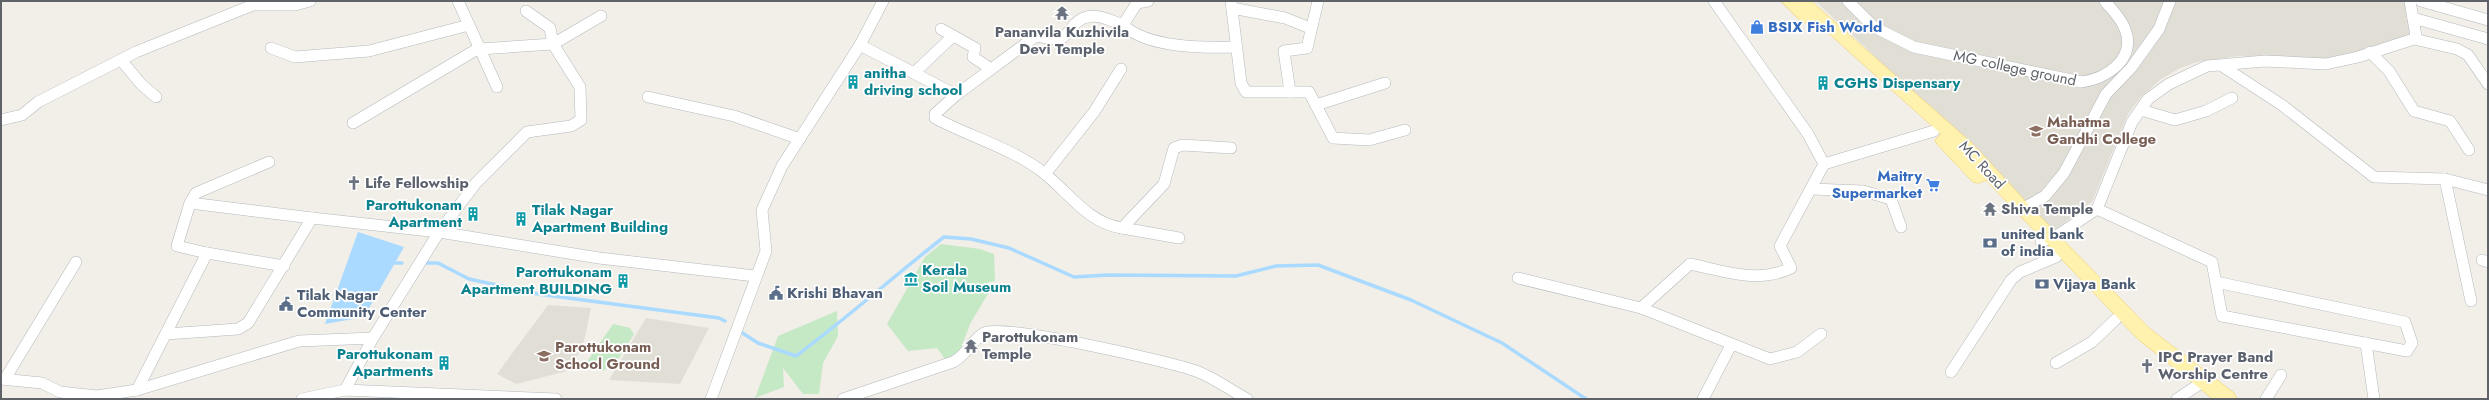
<svg xmlns="http://www.w3.org/2000/svg" width="2489" height="400" font-family="Jost,sans-serif">
  <style>
    .education { fill: #e1ded6 }
    .green { fill: #c5e8c5 }
    .water { fill: #aadaff }
    .lines { fill: none; stroke-linecap: round; stroke-linejoin: round }
    .stream { stroke: #aadaff; stroke-width: 3.5 }
    .street-casing { stroke: #b5b8bc; stroke-width: 12 }
    .primary-casing { stroke: #f2c960; stroke-width: 1 }
    .street { stroke: #fff; stroke-width: 11 }
    .primary { fill: #fff2af; fill-rule: evenodd }
    .labels { text-anchor: middle; stroke-width: 3.5; stroke-linejoin: round; paint-order: stroke }
    .shop-label { font-size: 15px; font-weight: bold; fill: #366cbe; stroke: #fff; text-anchor: start }
    .worship-label { font-size: 15px; font-weight: bold; fill: #5b616d; stroke: #fff; text-anchor: start }
    .street-label { font-size: 15px; fill: #5f6368; stroke: #fff }
    .culture-label { font-size: 15px; font-weight: bold; fill: #0d838f; stroke: #fff; text-anchor: start }
    .education-label { font-size: 15px; font-weight: bold; fill: #785e54; stroke: #fff; text-anchor: start }
    .service-label { font-size: 15px; font-weight: bold; fill: #4e5e75; stroke: #fff; text-anchor: start }
  </style>
  <rect width="100%" height="100%" fill="#f1efe8"/>
  <g class="education">
    <polygon points="1815,1 2407,1 2412,31 2407,36 2329,61 2238,56 2197,62 2178,69 2160,80 2141,97 2128,114 2092,202 2052,232 1865,47"/>
    <polygon points="548,305 591,308 584,341 571,370 516,384 497,374"/>
    <polygon points="646,318 709,328 680,384 609,380"/>
  </g>
  <g class="green">
    <polygon points="941,244 980,249 994,254 995,281 982,284 989,292 970,324 959,353 945,359 937,348 908,351 887,324 925,257"/>
    <polygon points="837,311 838,336 823,363 819,394 803,394 783,368 784,387 755,398 778,336"/>
    <polygon points="613,324 630,328 634,334 619,358 603,371 584,366"/>
  </g>
  <polygon class="water" points="358,232 404,247 364,317 325,324"/>
  <g class="lines">
    <g class="stream">
      <polyline points="391,263 402,263"/>
      <polyline points="422,263 438,263 469,279 538,294 719,318 725,321"/>
      <path d="M741,332L758,343L796,356C847,318 894,276 944,237L971,239L1009,248L1074,277L1108,275L1236,276L1276,266L1318,265L1411,300L1502,343L1586,399"/>
    </g>
    <defs>
      <g id="street">
        <polyline points="1231,1 1241,83 1246,92 1309,92 1333,138 1369,140 1405,130"/>
        <polyline points="1714,1 1808,134 1824,164"/>
        <path d="M1848,1L1874,27L1914,47L2081,82C2106,79 2137,59 2125,29C2121,18 2112,10 2105,1"/>
        <polyline points="2421,1 2488,20"/>
        <polyline points="1232,8 1285,18 1310,28"/>
        <polyline points="526,11 550,28 553,44 601,16"/>
        <polyline points="2413,18 2488,39"/>
        <path d="M1123,25C1148,48 1203,48 1236,47"/>
        <polyline points="941,29 975,48 973,57 991,69"/>
        <polyline points="2414,39 2457,49 2468,55 2488,84"/>
        <path d="M860,45L956,95L935,114V118C970,137 1012,148 1044,173C1069,193 1088,223 1122,228L1164,184L1174,148L1183,145L1231,148"/>
        <polyline points="271,48 295,57 369,51 469,25"/>
        <polyline points="480,49 497,87"/>
        <polyline points="2370,52 2389,71 2414,111 2450,121 2469,150"/>
        <polyline points="121,60 141,84 156,97"/>
        <polyline points="2222,66 2282,105 2374,177 2445,179 2488,190"/>
        <polyline points="914,73 953,36"/>
        <polyline points="1290,92 1284,51 1307,48 1318,1"/>
        <path d="M956,95L1036,36L1059,40C1066,36 1070,30 1075,24C1089,9 1107,19 1123,25L1137,3L1148,1"/>
        <polyline points="648,97 734,116 800,139"/>
        <polyline points="1316,105 1385,83"/>
        <polyline points="2141,110 2175,120 2206,111 2232,98"/>
        <polyline points="1,120 22,115 38,102 136,52 253,5 295,5 310,1"/>
        <polyline points="353,123 479,48"/>
        <polyline points="269,162 196,193 190,203 312,218"/>
        <polyline points="1045,174 1094,112 1121,69"/>
        <polyline points="2445,179 2471,301"/>
        <polyline points="1812,189 1863,191 1891,199 1901,227"/>
        <polyline points="190,203 177,246 207,253"/>
        <polyline points="2022,209 2045,196 2064,173 2106,94 2131,68 2159,29 2170,1"/>
        <polyline points="2097,209 2212,262 2222,316 2407,351 2412,343 2405,322 2216,282"/>
        <polyline points="1122,228 1179,238"/>
        <polyline points="2041,242 2058,235 2097,209 2132,122 2148,99 2169,84 2207,66 2265,61 2326,64 2358,57 2414,39 2416,36 2410,1"/>
        <polyline points="2482,260 2488,262"/>
        <polyline points="1518,278 1641,308"/>
        <polyline points="166,334 238,329 248,323 312,218 439,232 476,183 527,132 571,126 581,120 580,87 553,44 480,49 458,1"/>
        <path d="M1821,334L1797,352L1770,359L1641,308L1690,264C1724,271 1758,284 1791,268L1780,246L1824,164L1934,131"/>
        <polyline points="2366,343 2374,399"/>
        <polyline points="2056,363 2092,342 2116,319"/>
        <polyline points="1951,372 2011,280 2020,272 2056,257"/>
        <polyline points="1,379 42,383 60,392 97,396 137,390 299,341 373,338"/>
        <polyline points="5,379 76,262"/>
        <polyline points="137,390 207,253 284,266"/>
        <polyline points="345,390 373,338 439,232 599,258 755,276"/>
        <polyline points="302,399 345,390 556,399"/>
        <polyline points="711,399 766,251 762,210 782,166 860,45 883,1"/>
        <path d="M843,399L953,362C966,356 972,340 984,333C1002,323 1166,361 1193,370C1212,376 1230,390 1247,399"/>
        <polyline points="1703,399 1731,345"/>
        <polyline points="2177,399 2204,381"/>
        <polyline points="2266,399 2281,375"/>
      </g>
      <polygon id="primary" points="1781,1 1811,1 1974,145 2028,204 2150,329 2234,393 2237,399 2213,399 2138,339 1986,180 1979,183 1973,182 1937,144 1935,140 1941,134 1814,20 1807,23 1802,22"/>
    </defs>
    <use href="#street" class="street-casing"/>
    <use href="#primary" class="primary-casing"/>
    <use href="#street" class="street"/>
    <use href="#primary" class="primary"/>
  </g>
  <defs>
    <symbol id="temple-bare" viewBox="-9 -9 18 18"><path d="M0-6L5-2H3V0L6.5 2.5H4V6H1.5V3h-3V6H-4V2.5H-6.5L-3 0V-2H-5Z" fill="#6b7280" stroke="#fff" stroke-width="2.5" paint-order="stroke"/></symbol>
    <symbol id="shop-bare" viewBox="-9 -9 18 18"><path d="M-5-2.5h2.3a2.7 3.5 0 0 1 5.4 0H5L5.5 6h-11ZM-1.5-2.5h3a1.5 2.3 0 0 0-3 0Z" fill="#3f7fe0" stroke="#fff" stroke-width="2.5" paint-order="stroke"/></symbol>
    <symbol id="building-bare" viewBox="-9 -9 18 18"><path d="M-4-6H4V6H1V3H-1V6H-4ZM-2.5-4.3h1.7v1.8h-1.7ZM.8-4.3h1.7v1.8H.8ZM-2.5-1h1.7V.8h-1.7ZM.8-1h1.7V.8H.8Z" fill="#0f9aa8" stroke="#fff" stroke-width="2.5" paint-order="stroke"/></symbol>
    <symbol id="university-bare" viewBox="-9 -9 18 18"><path d="M0-5L7-2L0 1L-7-2ZM-4 1L0 2.5L4 1V4Q0 6-4 4Z" fill="#8d6e63" stroke="#fff" stroke-width="2.5" paint-order="stroke"/></symbol>
    <symbol id="church-bare" viewBox="-9 -9 18 18"><path d="M-1.2-6h2.4v3.5h3.3v2.4h-3.3V6h-2.4V-.1h-3.3v-2.4h3.3Z" fill="#6b7280" stroke="#fff" stroke-width="2.5" paint-order="stroke"/></symbol>
    <symbol id="supermarket-bare" viewBox="-9 -9 18 18"><path d="M-6-5.5h2.5l.6 2H6L4.5 2H-2.5L-4.4-4H-6ZM-1.5 3.2a1.3 1.3 0 1 0 .1 0ZM3 3.2a1.3 1.3 0 1 0 .1 0Z" fill="#3f7fe0" stroke="#fff" stroke-width="2.5" paint-order="stroke"/></symbol>
    <symbol id="bank-bare" viewBox="-9 -9 18 18"><path d="M-6-4H6V4H-6ZM0-2.3a2.3 2.3 0 1 0 0 4.6a2.3 2.3 0 1 0 0-4.6Z" fill="#5c6f8a" stroke="#fff" stroke-width="2.5" paint-order="stroke"/></symbol>
    <symbol id="museum-bare" viewBox="-9 -9 18 18"><path d="M0-6L6-3V-2H-6V-3ZM-5-1h2V3h-2ZM-1-1h2V3h-2ZM3-1h2V3H3ZM-6 4H6V6H-6Z" fill="#0f9aa8" stroke="#fff" stroke-width="2.5" paint-order="stroke"/></symbol>
    <symbol id="civic-bare" viewBox="-9 -9 18 18"><path d="M-.6-6.5H3V-4.5H.6V-3L4-1V1h2V6H-6V1h2V-1L-.6-3ZM-1.2 2.5V6h2.4V2.5Z" fill="#5c6f8a" stroke="#fff" stroke-width="2.5" paint-order="stroke"/></symbol>
    <symbol id="school-bare" viewBox="-9 -9 18 18"><path d="M0-5L7-2L0 1L-7-2ZM-4 1L0 2.5L4 1V4Q0 6-4 4Z" fill="#8d6e63" stroke="#fff" stroke-width="2.5" paint-order="stroke"/></symbol>
  </defs>
  <g fill-rule="evenodd">
    <use href="#temple-bare" x="1052" y="3" width="20" height="20"/>
    <use href="#shop-bare" x="1747" y="17" width="20" height="20"/>
    <use href="#building-bare" x="843" y="72" width="20" height="20"/>
    <use href="#building-bare" x="1813" y="73" width="20" height="20"/>
    <use href="#university-bare" x="2026" y="121" width="20" height="20"/>
    <use href="#church-bare" x="344" y="173" width="20" height="20"/>
    <use href="#supermarket-bare" x="1923" y="175" width="20" height="20"/>
    <use href="#temple-bare" x="1980" y="199" width="20" height="20"/>
    <use href="#building-bare" x="463" y="204" width="20" height="20"/>
    <use href="#building-bare" x="511" y="209" width="20" height="20"/>
    <use href="#bank-bare" x="1980" y="233" width="20" height="20"/>
    <use href="#museum-bare" x="901" y="269" width="20" height="20"/>
    <use href="#building-bare" x="613" y="271" width="20" height="20"/>
    <use href="#bank-bare" x="2032" y="274" width="20" height="20"/>
    <use href="#civic-bare" x="766" y="283" width="20" height="20"/>
    <use href="#civic-bare" x="276" y="294" width="20" height="20"/>
    <use href="#temple-bare" x="961" y="336" width="20" height="20"/>
    <use href="#school-bare" x="534" y="346" width="20" height="20"/>
    <use href="#building-bare" x="434" y="353" width="20" height="20"/>
    <use href="#church-bare" x="2137" y="356" width="20" height="20"/>
  </g>
  <g class="labels">
    <g class="shop-label">
      <text x="1768" y="32">BSIX Fish World</text>
      <text x="1922" y="181" text-anchor="end">Maitry<tspan x="1922" dy="17">Supermarket</tspan></text>
    </g>
    <g class="worship-label">
      <text x="1062" y="37" text-anchor="middle">Pananvila Kuzhivila<tspan x="1062" dy="17">Devi Temple</tspan></text>
      <text x="365" y="188">Life Fellowship</text>
      <text x="2001" y="214">Shiva Temple</text>
      <text x="982" y="342">Parottukonam<tspan x="982" dy="17">Temple</tspan></text>
      <text x="2158" y="362">IPC Prayer Band<tspan x="2158" dy="17">Worship Centre</tspan></text>
    </g>
    <g class="street-label">
      <text transform="translate(2015 68) rotate(12)" y="5">MG college ground</text>
      <text transform="translate(1982 165) rotate(47)" y="5">MC Road</text>
    </g>
    <g class="culture-label">
      <text x="864" y="78">anitha<tspan x="864" dy="17">driving school</tspan></text>
      <text x="1834" y="88">CGHS Dispensary</text>
      <text x="462" y="210" text-anchor="end">Parottukonam<tspan x="462" dy="17">Apartment</tspan></text>
      <text x="532" y="215">Tilak Nagar<tspan x="532" dy="17">Apartment Building</tspan></text>
      <text x="922" y="275">Kerala<tspan x="922" dy="17">Soil Museum</tspan></text>
      <text x="612" y="277" text-anchor="end">Parottukonam<tspan x="612" dy="17">Apartment BUILDING</tspan></text>
      <text x="433" y="359" text-anchor="end">Parottukonam<tspan x="433" dy="17">Apartments</tspan></text>
    </g>
    <g class="education-label">
      <text x="2047" y="127">Mahatma<tspan x="2047" dy="17">Gandhi College</tspan></text>
      <text x="555" y="352">Parottukonam<tspan x="555" dy="17">School Ground</tspan></text>
    </g>
    <g class="service-label">
      <text x="2001" y="239">united bank<tspan x="2001" dy="17">of india</tspan></text>
      <text x="2053" y="289">Vijaya Bank</text>
      <text x="787" y="298">Krishi Bhavan</text>
      <text x="297" y="300">Tilak Nagar<tspan x="297" dy="17">Community Center</tspan></text>
    </g>
  </g>
  <rect width="2489" height="400" fill="none" stroke="#5f6368" stroke-width="4"/>
</svg>
